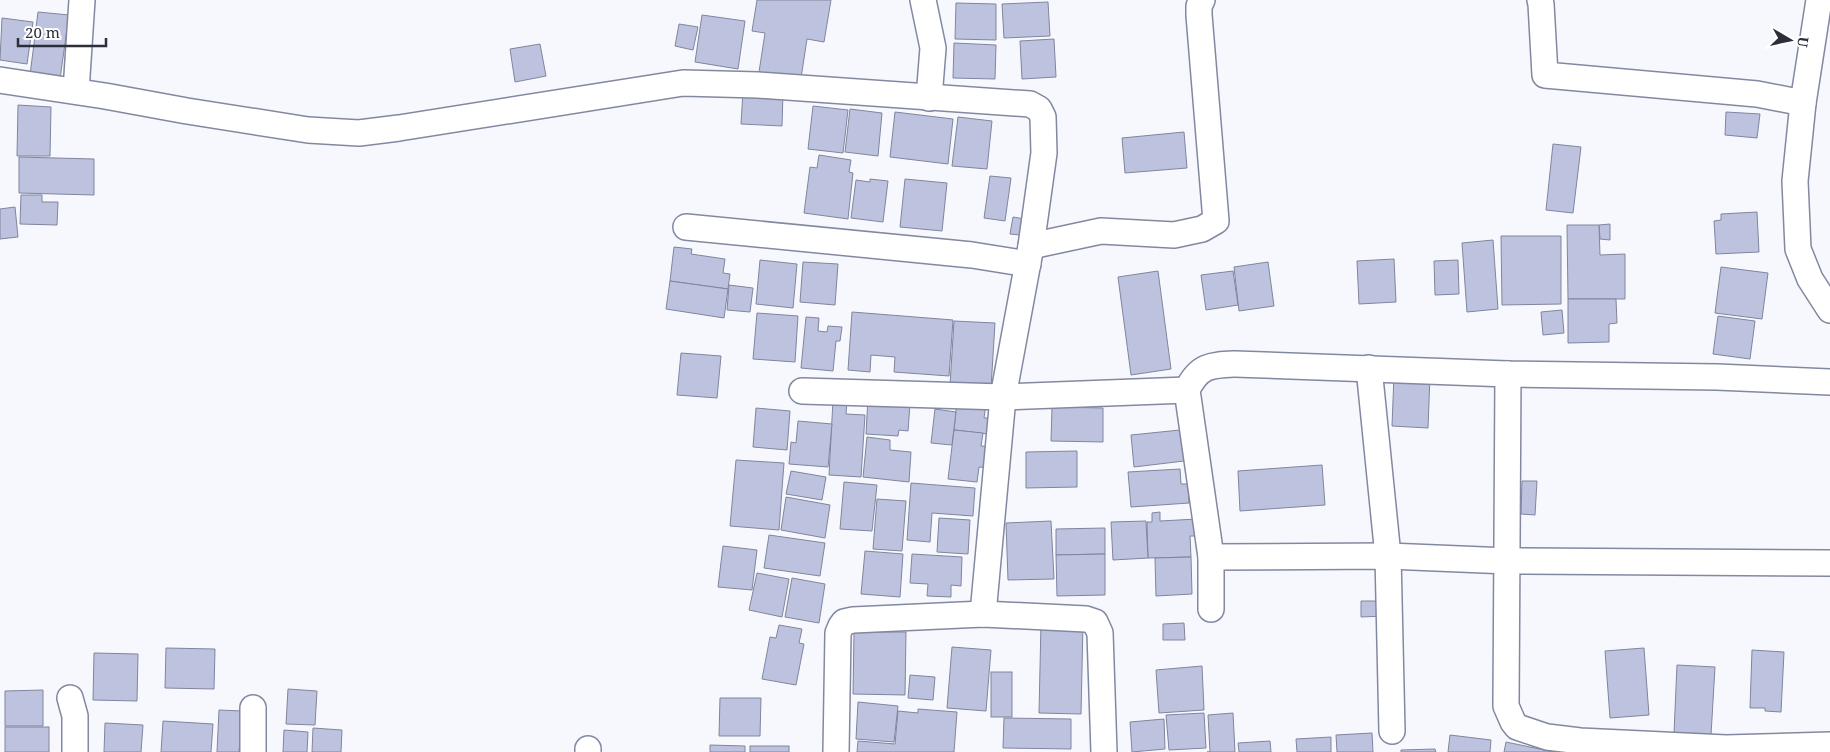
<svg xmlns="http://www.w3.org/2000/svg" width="1830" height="752" font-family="'Noto Serif',serif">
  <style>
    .building { fill: #bdc3de; stroke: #80859e }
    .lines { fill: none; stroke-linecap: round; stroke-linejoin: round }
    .street-casing { stroke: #8388a1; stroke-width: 28 }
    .street { stroke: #fff; stroke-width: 25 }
  </style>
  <rect width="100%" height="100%" fill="#f7f8fe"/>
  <g class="building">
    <polygon points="757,0 831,0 824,42 807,39 801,78 759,72 765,33 752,31"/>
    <polygon points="1048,2 1050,36 1004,38 1002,4"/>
    <polygon points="956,3 996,4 996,40 955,39"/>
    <polygon points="38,12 69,15 60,79 30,75"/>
    <polygon points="702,15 745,21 738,69 695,62"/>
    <polygon points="2,18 33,22 27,64 0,60"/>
    <polygon points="679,24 698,27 693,50 675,46"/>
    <polygon points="1054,39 1056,77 1022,79 1020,41"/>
    <polygon points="954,43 996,45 995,79 953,78"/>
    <polygon points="540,44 546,76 515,82 510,49"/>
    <polygon points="743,91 783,93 782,126 741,124"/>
    <polygon points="18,105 51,107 50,156 17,156"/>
    <polygon points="813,106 848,110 843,153 808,149"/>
    <polygon points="850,109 882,113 878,156 845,152"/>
    <polygon points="895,112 953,119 948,164 890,157"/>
    <polygon points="1726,112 1760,114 1757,138 1725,135"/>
    <polygon points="958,117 992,121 987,169 952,166"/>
    <polygon points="1184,132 1187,168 1125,173 1122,138"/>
    <polygon points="1553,144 1581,147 1573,213 1546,210"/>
    <polygon points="819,155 851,160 849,172 853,173 848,219 804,213 810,167 817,168"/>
    <polygon points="19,157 94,159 94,195 19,193"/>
    <polygon points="990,176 1011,178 1005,221 984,218"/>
    <polygon points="870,179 888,181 883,222 851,218 856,180 870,182"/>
    <polygon points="905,179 947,183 942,231 900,227"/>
    <polygon points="21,195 42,195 42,202 58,202 57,225 20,224"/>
    <polygon points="15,207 18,237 0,239 0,209"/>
    <polygon points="1757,212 1759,252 1716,254 1714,221 1721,220 1721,214"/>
    <polygon points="1013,217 1031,220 1029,236 1010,234"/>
    <polygon points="1610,224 1610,240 1600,239 1599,225"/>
    <polygon points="1567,225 1599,225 1600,255 1625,254 1625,299 1568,299"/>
    <polygon points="1501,236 1561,236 1561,304 1502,305"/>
    <polygon points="1493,240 1498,309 1467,312 1462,243"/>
    <polygon points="674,247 692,249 691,254 725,259 723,273 730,274 728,289 670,281"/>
    <polygon points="1394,259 1396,302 1359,304 1357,261"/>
    <polygon points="760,260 797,264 793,308 756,304"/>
    <polygon points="1458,260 1459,294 1435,295 1434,261"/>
    <polygon points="803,262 838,264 835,305 800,302"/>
    <polygon points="1268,262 1274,306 1239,311 1234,267"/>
    <polygon points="1721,267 1768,273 1762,319 1715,313"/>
    <polygon points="1158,271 1171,369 1131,375 1118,277"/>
    <polygon points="1233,271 1238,305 1206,310 1201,275"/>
    <polygon points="670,281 728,289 724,318 666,309"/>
    <polygon points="729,285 753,288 750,312 727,310"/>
    <polygon points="1568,299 1616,299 1617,323 1609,324 1609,342 1568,343"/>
    <polygon points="1562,310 1564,333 1543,335 1541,312"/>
    <polygon points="852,312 953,320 949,376 894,372 895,357 871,355 870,372 848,370"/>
    <polygon points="757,313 798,316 795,362 753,359"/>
    <polygon points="1718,316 1755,321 1750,359 1713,354"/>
    <polygon points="806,317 819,318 818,331 827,332 828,326 842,327 840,341 836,341 833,371 801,368"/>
    <polygon points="954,321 995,323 991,388 950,385"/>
    <polygon points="681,353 721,356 717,398 677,395"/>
    <polygon points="1394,375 1430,376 1428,428 1392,426"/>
    <polygon points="868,397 910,404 908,431 899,430 898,436 866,434"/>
    <polygon points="833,400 847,400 846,414 865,415 861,477 829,475"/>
    <polygon points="957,401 986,404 984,418 989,418 988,434 954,430"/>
    <polygon points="1052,407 1103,408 1103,442 1051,441"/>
    <polygon points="756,408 790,411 787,450 753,447"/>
    <polygon points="935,409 956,412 952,445 931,443"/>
    <polygon points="798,421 832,424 828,467 789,464 791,442 796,443"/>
    <polygon points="954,430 983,433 981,446 994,447 992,468 979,467 977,482 948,479"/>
    <polygon points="1180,430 1184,461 1134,467 1131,435"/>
    <polygon points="867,437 890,440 890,450 911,452 909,482 863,477"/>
    <polygon points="1077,451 1077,487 1026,488 1026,452"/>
    <polygon points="736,460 784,463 779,530 730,526"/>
    <polygon points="1322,465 1325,505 1240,511 1238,471"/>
    <polygon points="1180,469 1181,484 1188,484 1189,503 1131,507 1128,472"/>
    <polygon points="791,471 826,477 822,500 786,494"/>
    <polygon points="1522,481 1537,481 1535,515 1521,514"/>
    <polygon points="844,482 877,485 872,531 840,529"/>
    <polygon points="911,483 975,488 973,516 932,513 930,542 907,540"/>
    <polygon points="786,497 830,505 825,538 781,530"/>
    <polygon points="877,499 906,501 902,551 873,549"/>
    <polygon points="1160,512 1160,521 1197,519 1198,536 1190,536 1191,557 1148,558 1147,522 1152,522 1152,513"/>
    <polygon points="939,518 970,520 968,554 937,552"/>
    <polygon points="1051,521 1054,579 1008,580 1006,523"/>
    <polygon points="1146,521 1148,558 1113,560 1111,522"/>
    <polygon points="1105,528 1105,554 1056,555 1056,529"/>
    <polygon points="769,535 825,543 820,576 764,568"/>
    <polygon points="723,546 757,550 752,590 718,587"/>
    <polygon points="865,551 903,554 900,597 861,594"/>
    <polygon points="912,554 962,557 961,586 951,585 951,597 927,596 928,584 910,583"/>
    <polygon points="1105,554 1105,595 1057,596 1056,555"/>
    <polygon points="1191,557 1192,594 1156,596 1155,558"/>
    <polygon points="757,573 789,579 782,617 749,610"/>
    <polygon points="792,578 825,584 819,623 785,617"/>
    <polygon points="1361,601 1385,601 1386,616 1361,617"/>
    <polygon points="1041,623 1083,623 1081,714 1039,713"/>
    <polygon points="1184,623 1185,640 1163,640 1163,624"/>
    <polygon points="779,625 802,629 799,643 804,644 796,685 762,679 770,637 776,638"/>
    <polygon points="854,632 906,632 905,695 853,694"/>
    <polygon points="952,647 991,650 986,711 947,708"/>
    <polygon points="166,648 215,649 214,689 165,688"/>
    <polygon points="1644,648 1649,715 1610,718 1605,651"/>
    <polygon points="1752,650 1784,652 1781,712 1765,711 1765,708 1750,708"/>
    <polygon points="94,653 138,654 137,701 93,700"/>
    <polygon points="1677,665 1715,667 1711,735 1674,733"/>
    <polygon points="1202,666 1204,710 1159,713 1156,670"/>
    <rect x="991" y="672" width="21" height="45"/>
    <polygon points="910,675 935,677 933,700 908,698"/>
    <polygon points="288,689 317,691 315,725 286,724"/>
    <polygon points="43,690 43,726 5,726 5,691"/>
    <polygon points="720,698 761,698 760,736 719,736"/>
    <polygon points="858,702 898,706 894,742 856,739"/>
    <polygon points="918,709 957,712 954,752 857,752 858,741 895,744 898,711 918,713"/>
    <polygon points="219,710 242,711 239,752 217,752"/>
    <polygon points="1204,713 1206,748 1169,750 1166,715"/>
    <polygon points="1233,713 1235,752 1207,752 1210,752 1208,715"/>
    <polygon points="1004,718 1071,719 1071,749 1003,748"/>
    <polygon points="1164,719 1165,749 1132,752 1130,722"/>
    <polygon points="163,721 213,724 211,752 161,752"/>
    <polygon points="105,723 143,725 141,752 104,752"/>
    <rect x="5" y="727" width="44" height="25"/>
    <polygon points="313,728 342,730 341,752 312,752"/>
    <polygon points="284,730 308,732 307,752 283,752"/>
    <polygon points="1372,733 1373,752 1337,752 1336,735"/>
    <polygon points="1450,735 1491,740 1490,752 1448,752"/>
    <polygon points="1331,737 1331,752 1297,752 1296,739"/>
    <polygon points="1270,741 1271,752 1239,752 1238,743"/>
    <polygon points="1506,742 1554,752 1504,752"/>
    <polygon points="710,745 745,746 745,752 710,752"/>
    <rect x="750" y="746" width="39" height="6"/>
    <polygon points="1435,749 1436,752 1401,752 1401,750"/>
  </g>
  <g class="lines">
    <defs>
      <g id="street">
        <polyline points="923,0 933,48 929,98"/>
        <polyline points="1540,0 1541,4 1545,75 1757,94 1803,103"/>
        <polyline points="1819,0 1803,103 1795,181 1798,249 1810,279 1830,310"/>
        <polyline points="0,80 105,96 187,111 308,130 359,133 399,128 683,83 758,85 1030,104 1039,109 1043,117 1044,153 1031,246 1003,397 983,614"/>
        <polyline points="76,91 82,0"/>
        <polyline points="686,227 972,255 1028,264"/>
        <polyline points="1031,246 1101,231 1174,235 1202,229 1216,221 1199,15 1199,6 1202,0"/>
        <polyline points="1369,368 1388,556 1392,731"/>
        <polyline points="1508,374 1506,706 1513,722 1517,727 1547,737 1580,741 1726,748 1830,745"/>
        <polyline points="802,391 1003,397 1187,390"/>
        <polyline points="1211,557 1388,556 1508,561 1830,563"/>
        <path d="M1211,609V557L1187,390C1199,365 1211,365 1235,364L1508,374L1717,377L1830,382"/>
        <polyline points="70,698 75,716 75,752"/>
        <polyline points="253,708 253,752"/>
        <polyline points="588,752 588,749"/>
        <polyline points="836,752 838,633 841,626 844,622 853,620 983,614 1086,619 1095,622 1100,633 1104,752"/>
      </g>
    </defs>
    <use href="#street" class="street-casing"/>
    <use href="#street" class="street"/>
  </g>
  <g transform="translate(1790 40) rotate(99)" stroke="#ffffff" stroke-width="4" paint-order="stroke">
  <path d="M0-4L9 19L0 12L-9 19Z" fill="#2c2e39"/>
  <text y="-8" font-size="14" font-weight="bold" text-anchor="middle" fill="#2c2e39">U</text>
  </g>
  <path d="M18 38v8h88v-8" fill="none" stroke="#2c2e39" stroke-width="2.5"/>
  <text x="25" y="38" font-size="15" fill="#2c2e39" stroke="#ffffff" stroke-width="4" paint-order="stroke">20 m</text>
</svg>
